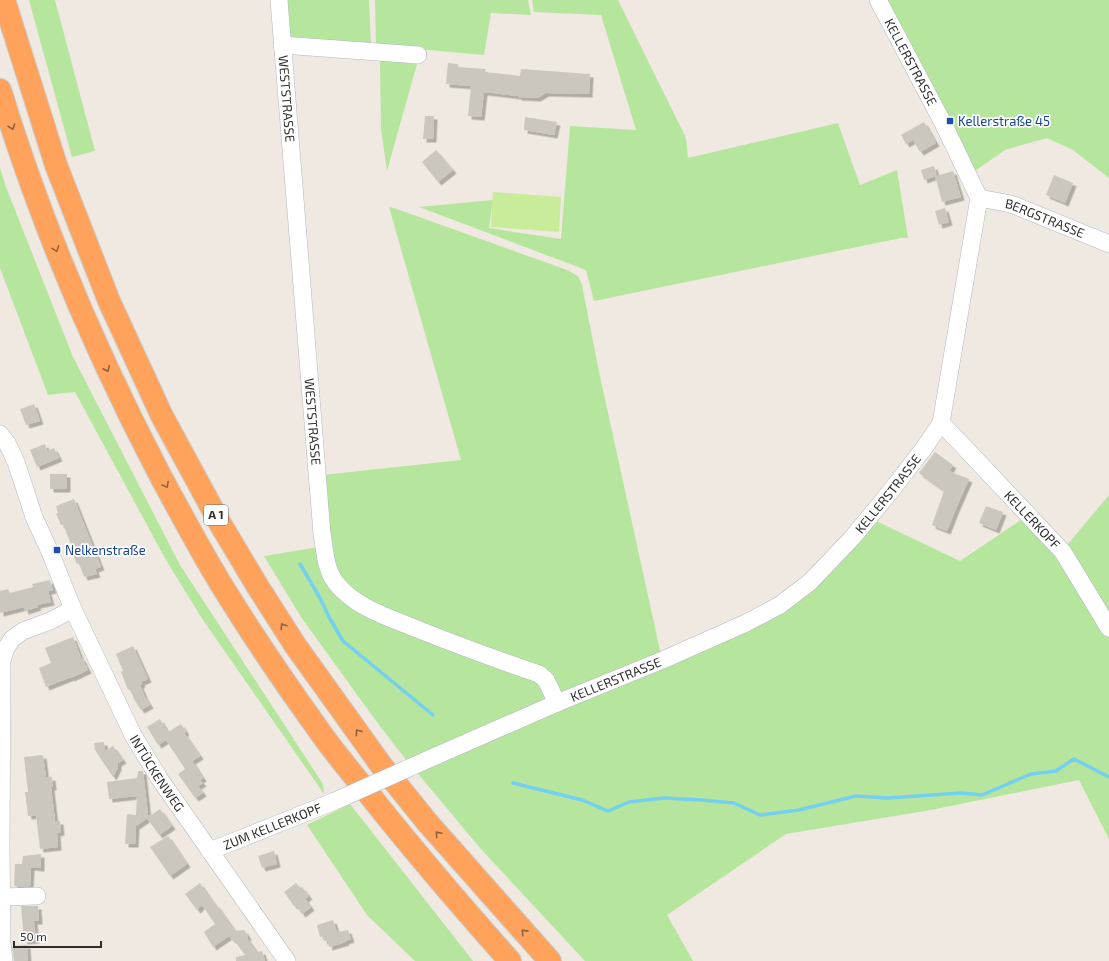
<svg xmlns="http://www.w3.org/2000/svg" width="1109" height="961" font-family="'Exo 2',sans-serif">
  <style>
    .green { fill: #b6e59e }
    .pitch { fill: #c9ec9a }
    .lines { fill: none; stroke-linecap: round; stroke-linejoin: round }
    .stream { stroke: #75cff0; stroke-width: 3.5 }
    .building { fill: #cbc7bf; filter: url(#shadow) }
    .minor-casing { stroke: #b4b7c1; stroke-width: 18 }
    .highway-casing { stroke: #c9c9c9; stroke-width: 24 }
    .minor { stroke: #fff; stroke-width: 17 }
    .highway { stroke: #ffa35c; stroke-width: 22 }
    .minor-bridge-casing { stroke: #b4b7c1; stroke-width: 18; stroke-linecap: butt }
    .minor-bridge { stroke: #fff; stroke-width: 17 }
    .oneway { stroke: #8c6343 }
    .transit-dot { fill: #1a4fb4; stroke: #fff; stroke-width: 1.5 }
    .labels { text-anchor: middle; stroke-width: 3.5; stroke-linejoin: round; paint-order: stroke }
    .shield { fill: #fff; stroke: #6d6d6d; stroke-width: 1 }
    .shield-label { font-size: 12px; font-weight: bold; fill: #2e2e2e }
    .street-label { font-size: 13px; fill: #2e2e2e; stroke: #fff }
    .transit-label { font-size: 13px; fill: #164399; stroke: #fff; text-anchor: start }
  </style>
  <defs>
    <filter id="shadow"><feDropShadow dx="3.5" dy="3.5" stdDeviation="0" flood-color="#0004"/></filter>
  </defs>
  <rect width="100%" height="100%" fill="#efe9e1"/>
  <g class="green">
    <polygon points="29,0 55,0 95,151 72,157"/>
    <polygon points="283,0 369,0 371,47 286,38"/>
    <polygon points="375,0 528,0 531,15 491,13 484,55 417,49 376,47"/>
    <polygon points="532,0 618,0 686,138 688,158 838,123 860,185 897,170 908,238 901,238 594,301 586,270 419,207 493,200 489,228 561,239 570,126 636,130 601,15 534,12"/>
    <polygon points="883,0 1109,0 1109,178 1073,150 1047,138 1005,150 972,173"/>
    <polygon points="380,60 417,64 387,171 381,129"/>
    <polygon points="0,168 6,187 73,357 180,565 323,784 324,794 203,620 166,560 75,392 48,395 0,268"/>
    <polygon points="389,207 394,208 567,270 578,276 582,285 598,367 661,655 557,700 546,673 367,604 334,571 323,475 461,460"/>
    <polygon points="1109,495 1109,621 1064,549"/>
    <polygon points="1024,518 1058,556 1109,637 1109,839 1079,780 931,810 786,834 667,915 693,961 585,961 480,848 395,746 371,714 301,617 264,556 319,547 341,595 537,675 555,707 748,629 876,521 960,561"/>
    <polygon points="350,804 473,961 415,961 367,915 307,825"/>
  </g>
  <polygon class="pitch" points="493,192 561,197 559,232 491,227"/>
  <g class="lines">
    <g class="stream">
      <polyline points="300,564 320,598 329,617 343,641 433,715"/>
      <polyline points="513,783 582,800 608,811 629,802 664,798 701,800 734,803 760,815 799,810 856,796 887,798 962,793 982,795 1031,774 1056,771 1074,759 1109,777"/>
    </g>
  </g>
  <g class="building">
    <polygon points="448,63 458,64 458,67 486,69 485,72 520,76 521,69 590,74 589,94 546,93 537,98 518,97 518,96 484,92 481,117 468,116 471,86 446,84"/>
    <polygon points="425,116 434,116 433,139 423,139"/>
    <polygon points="525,117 557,122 554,135 524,130"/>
    <polygon points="924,122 936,143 920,152 913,140 906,144 901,135"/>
    <polygon points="436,150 453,170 438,182 422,162"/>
    <polygon points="934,166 937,176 953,171 961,197 942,202 935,176 924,180 921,170"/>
    <polygon points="1054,175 1073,183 1065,203 1046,195"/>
    <polygon points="945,208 949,222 939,225 935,211"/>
    <polygon points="34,404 40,421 26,425 20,409"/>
    <polygon points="45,444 47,451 54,448 59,458 37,467 30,450"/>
    <polygon points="935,452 953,465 949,471 969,479 957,506 947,531 932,525 944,491 919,473"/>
    <rect x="50" y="474" width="17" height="15"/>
    <polygon points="74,499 101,567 95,569 97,574 84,577 79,563 77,564 72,553 74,552 63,524 61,525 56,514 58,513 56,506"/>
    <polygon points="986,506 1003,512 996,530 979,523"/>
    <polygon points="50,580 53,590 48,591 51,602 37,605 38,607 25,611 24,607 0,613 0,591 8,589 10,593 33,587 32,584"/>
    <polygon points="73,637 81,658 82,658 88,670 71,678 71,677 46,687 39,668 51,663 45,648"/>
    <polygon points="133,646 148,679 141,682 142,684 140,685 145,697 150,705 141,710 135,701 130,689 128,690 121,672 123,671 116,654"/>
    <polygon points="160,719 168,732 181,724 186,732 184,733 200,756 192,761 203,778 200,780 203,783 198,786 203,793 195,798 178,774 185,769 166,740 158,745 147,727"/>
    <polygon points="104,742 105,751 113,746 123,760 118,763 118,767 113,777 95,750 94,743"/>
    <polygon points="43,755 46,778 52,777 53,787 51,787 55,821 60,821 61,832 57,833 58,847 40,849 36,815 28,816 25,792 28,792 24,757"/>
    <polygon points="138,771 143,771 148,815 152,815 136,826 135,844 125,844 127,814 136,815 137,796 109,799 107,782 137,778"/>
    <polygon points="160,809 172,826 159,835 147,818"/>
    <polygon points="168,836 187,864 170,876 150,847"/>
    <polygon points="274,851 277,864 262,868 258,856"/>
    <polygon points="41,854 41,868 31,867 30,886 19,887 14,886 15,864 22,864 23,856"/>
    <polygon points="200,883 215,905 216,904 235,931 244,930 248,936 247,938 257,952 262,951 265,961 236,961 236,957 245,955 234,940 232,940 229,936 213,947 204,932 215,924 202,905 197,910 185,894"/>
    <polygon points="296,883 300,888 302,887 309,896 305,899 311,907 302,914 296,905 294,906 284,892"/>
    <polygon points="21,906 38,906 39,921 34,921 36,940 24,941"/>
    <polygon points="333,920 337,932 348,930 351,939 345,941 346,942 329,947 328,940 324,941 323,936 320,937 317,925"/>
    <polygon points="27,945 28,961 14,961 12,946"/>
  </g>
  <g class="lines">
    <defs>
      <g id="minor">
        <path id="s1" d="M279,0L322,534C325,550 325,569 336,583C356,608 388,617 417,629C457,645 498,660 539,674L546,680L557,703"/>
        <polyline points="282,45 418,55"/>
        <path id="s2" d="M979,198L1011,204L1109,244"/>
        <path id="s3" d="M941,423L966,449L1063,552L1109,628"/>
        <path id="s4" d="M0,434L7,443L16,462L34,517L50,552L73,609L133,735L159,778L287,961"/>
        <path id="s5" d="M429,759L557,703L665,659L746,623L780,605L810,582L852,538L890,492L924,448L941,423L979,198L943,123L878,0"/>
        <path id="s6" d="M210,851L335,801"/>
        <polyline points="2,897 37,896"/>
        <polyline points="4,961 2,943 1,848 2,661 5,650 12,639 23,631 50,621 73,609"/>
      </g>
      <g id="highway">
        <polyline points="4,0 56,165 109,301 162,416 221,525 258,587 295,645 381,765 427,822 550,961"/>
        <path d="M0,90C41,224 96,353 161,477C183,517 204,558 229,597C257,642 287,686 318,729C333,751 351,772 368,793C414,851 461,906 510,961"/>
      </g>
    </defs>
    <use href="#minor" class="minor-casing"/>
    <use href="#highway" class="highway-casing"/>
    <use href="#minor" class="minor"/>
    <use href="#highway" class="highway"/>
    <defs>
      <polyline id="minor-bridge" points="335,801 429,759"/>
    </defs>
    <use href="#minor-bridge" class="minor-bridge-casing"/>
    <use href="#minor-bridge" class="minor-bridge"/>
  </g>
  <defs><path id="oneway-chevron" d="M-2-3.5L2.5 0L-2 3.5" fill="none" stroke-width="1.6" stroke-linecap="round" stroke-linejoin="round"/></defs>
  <g class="oneway">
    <use href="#oneway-chevron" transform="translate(12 127) rotate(71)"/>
    <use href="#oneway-chevron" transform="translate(56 249) rotate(69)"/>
    <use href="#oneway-chevron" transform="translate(107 369) rotate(64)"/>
    <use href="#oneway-chevron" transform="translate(166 485) rotate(62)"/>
    <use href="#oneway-chevron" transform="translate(283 626) rotate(-123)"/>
    <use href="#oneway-chevron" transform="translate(358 732) rotate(-126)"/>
    <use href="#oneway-chevron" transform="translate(438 834) rotate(-131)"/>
    <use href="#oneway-chevron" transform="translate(524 932) rotate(-132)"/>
  </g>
  <g class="transit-dot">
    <rect x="946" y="117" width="8" height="8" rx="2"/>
    <rect x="53" y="546" width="8" height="8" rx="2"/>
  </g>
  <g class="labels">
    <rect class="shield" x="204" y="505" width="24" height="20" rx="3"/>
    <g class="shield-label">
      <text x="216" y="519">A 1</text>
    </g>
    <g class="street-label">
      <text transform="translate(911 62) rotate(62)" y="5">KELLERSTRASSE</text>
      <text dy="5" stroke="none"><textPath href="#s1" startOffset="99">WESTSTRASSE</textPath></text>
      <text dy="5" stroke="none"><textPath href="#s2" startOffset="69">BERGSTRASSE</textPath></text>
      <text dy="5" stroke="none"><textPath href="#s1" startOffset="423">WESTSTRASSE</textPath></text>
      <text dy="5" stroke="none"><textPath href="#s5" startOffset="539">KELLERSTRASSE</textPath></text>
      <text dy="5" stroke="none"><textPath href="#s3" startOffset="133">KELLERKOPF</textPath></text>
      <text dy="5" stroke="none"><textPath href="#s5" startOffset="203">KELLERSTRASSE</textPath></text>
      <text dy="5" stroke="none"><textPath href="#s4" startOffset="375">INTÜCKENWEG</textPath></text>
      <text dy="5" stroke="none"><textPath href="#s6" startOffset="67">ZUM KELLERKOPF</textPath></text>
    </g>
    <g class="transit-label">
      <text x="958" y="126">Kellerstraße 45</text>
      <text x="65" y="555">Nelkenstraße</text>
    </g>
  </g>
  <path d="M14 941v6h87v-6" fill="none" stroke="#2e2e2e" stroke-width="2"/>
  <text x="20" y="941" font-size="12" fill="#2e2e2e" stroke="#ffffff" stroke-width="3" paint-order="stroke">50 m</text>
</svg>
